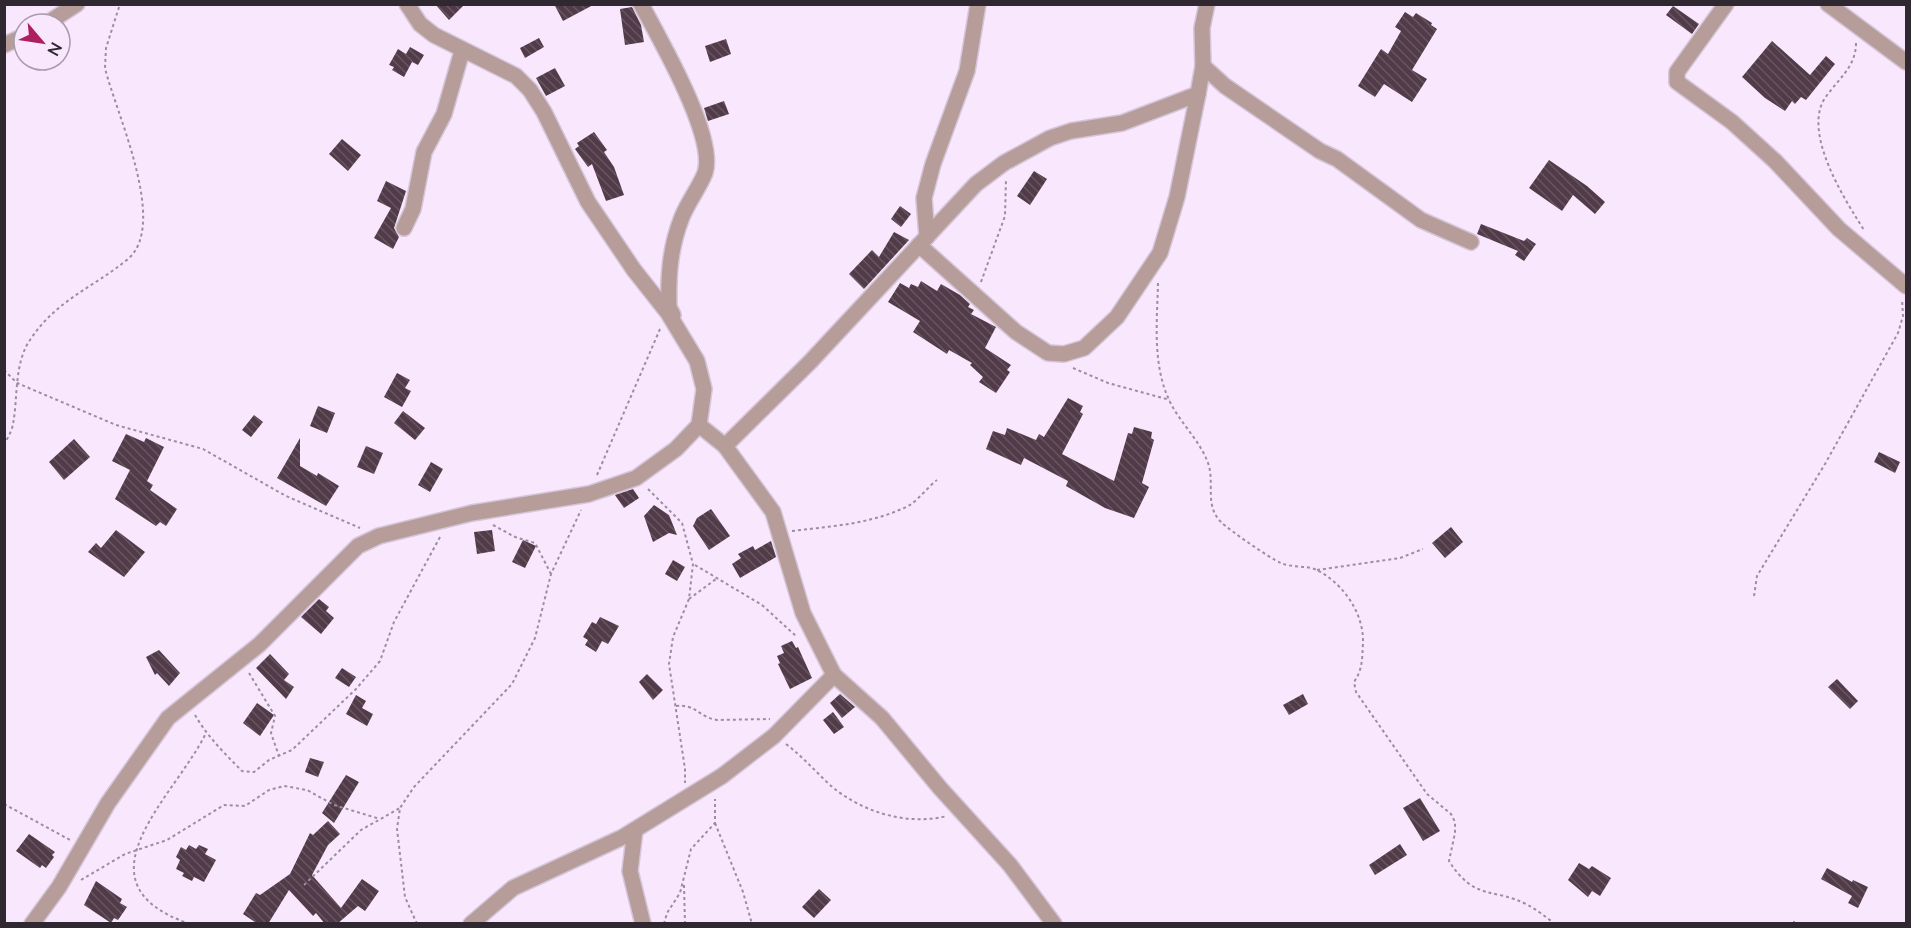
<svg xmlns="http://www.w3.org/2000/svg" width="1911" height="928" font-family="Lato,sans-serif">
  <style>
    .building { fill: url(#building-back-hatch) }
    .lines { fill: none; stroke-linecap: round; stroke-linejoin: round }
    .minor-casing { stroke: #d5c5d9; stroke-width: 18 }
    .path { stroke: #9b8e9f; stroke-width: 2; stroke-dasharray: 3 3; stroke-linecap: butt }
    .minor { stroke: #b69d99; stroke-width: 15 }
  </style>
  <defs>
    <pattern id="building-back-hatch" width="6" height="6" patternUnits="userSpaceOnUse" patternTransform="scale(1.5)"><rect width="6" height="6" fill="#513b48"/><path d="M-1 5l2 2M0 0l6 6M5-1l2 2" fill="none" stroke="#675560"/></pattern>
  </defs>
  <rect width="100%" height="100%" fill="#f9e7fe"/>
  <g class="building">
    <polygon points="435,4 465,4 449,20"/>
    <polygon points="554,4 595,4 563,21"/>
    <polygon points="1673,6 1699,24 1692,34 1666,15"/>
    <polygon points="632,7 641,25 644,42 625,45 620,9"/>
    <polygon points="1405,12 1413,17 1416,13 1432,23 1431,25 1437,29 1412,70 1427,79 1412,102 1384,84 1375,97 1358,86 1381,49 1388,54 1401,31 1395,27"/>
    <polygon points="539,38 544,47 525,58 520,48"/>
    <polygon points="726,39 731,54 710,62 705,46"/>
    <polygon points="1772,41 1810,75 1826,56 1835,64 1806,100 1801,97 1795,104 1792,101 1785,111 1765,98 1742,77"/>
    <polygon points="410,47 424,55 418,65 412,62 404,77 392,70 394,67 389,65 398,49 406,54"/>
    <polygon points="555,68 565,86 546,96 536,78"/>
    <polygon points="724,101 729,114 708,121 704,108"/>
    <polygon points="594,132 607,150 604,152 614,167 624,195 606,201 592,164 588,167 575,149 579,146 577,143"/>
    <polygon points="342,139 361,155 348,171 329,154"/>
    <polygon points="1549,160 1587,186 1605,202 1595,214 1573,195 1562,211 1529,188"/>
    <polygon points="1034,171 1047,179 1030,205 1017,196"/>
    <polygon points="386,181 406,191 394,228 399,237 393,249 374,238 391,208 377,201"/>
    <polygon points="900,206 911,214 901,227 891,219"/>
    <polygon points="1481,224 1524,241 1527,238 1536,244 1524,261 1515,255 1518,251 1477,234"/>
    <polygon points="894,232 909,240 864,289 849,274 872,250 879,257"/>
    <polygon points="921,281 937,291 941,284 960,295 970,304 968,307 974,310 971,314 996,327 985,348 1011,365 1007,370 1010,372 996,393 979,382 983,377 970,365 972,363 949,350 947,354 913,332 920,321 888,302 900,283 909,288 911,284 918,287"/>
    <polygon points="397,373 410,380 405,388 411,391 402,407 384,397"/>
    <polygon points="1068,398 1083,406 1080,412 1083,414 1062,454 1114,481 1128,433 1132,434 1134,427 1152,432 1151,438 1154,440 1142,483 1149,487 1134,518 1105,508 1066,486 1068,481 1024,458 1021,465 986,449 993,431 1005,435 1007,428 1036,440 1039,434 1044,437"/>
    <polygon points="318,406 335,413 327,433 310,426"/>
    <polygon points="403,411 425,428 415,440 394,423"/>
    <polygon points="254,415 263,422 251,437 242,430"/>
    <polygon points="126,434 144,442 146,438 164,447 147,481 153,485 150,490 177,509 166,526 160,522 156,526 115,499 130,470 112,461"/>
    <polygon points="300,438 300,466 317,476 318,473 339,486 326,506 277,478"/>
    <polygon points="74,439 90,457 64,480 49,462"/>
    <polygon points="366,446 383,453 374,474 357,467"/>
    <polygon points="1879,452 1900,462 1895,473 1874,462"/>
    <polygon points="431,462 443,469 430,492 418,485"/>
    <polygon points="633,489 639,498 624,508 615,495"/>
    <polygon points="654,505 669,515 677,535 669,533 653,542 644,516"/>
    <polygon points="711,509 730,536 709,550 693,526 697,518"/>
    <polygon points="1451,527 1463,542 1445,558 1432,543"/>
    <polygon points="116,530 145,552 124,577 88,552 96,543 101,548"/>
    <polygon points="492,530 495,551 477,554 474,532"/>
    <polygon points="523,540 536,546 525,568 512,562"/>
    <polygon points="771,541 776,557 740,578 732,564 741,558 738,554 753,546 755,550"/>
    <polygon points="673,560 685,567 677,581 665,574"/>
    <polygon points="319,599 329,607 326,611 334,618 321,634 301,617"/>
    <polygon points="600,617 619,626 608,644 602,641 596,652 585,645 588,640 583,637 592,622 596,624"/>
    <polygon points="792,641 796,648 798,647 812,678 790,689 778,664 780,663 777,656 784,653 781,646"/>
    <polygon points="159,650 180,673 169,686 157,673 155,675 146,657"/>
    <polygon points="270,654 289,674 284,680 294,687 286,699 256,668"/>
    <polygon points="342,668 356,677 349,687 335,678"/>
    <polygon points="647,674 663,690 653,700 639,682"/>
    <polygon points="1837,679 1858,701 1850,709 1828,687"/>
    <polygon points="840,694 855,707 842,718 830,703"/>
    <polygon points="1303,694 1308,704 1289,715 1283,705"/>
    <polygon points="356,695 366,701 362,708 373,714 367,726 346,714"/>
    <polygon points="257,703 274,715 260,736 243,723"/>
    <polygon points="833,712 844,727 834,734 823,720"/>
    <polygon points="310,758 324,762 318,777 305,772"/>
    <polygon points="346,775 359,782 334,823 322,813"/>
    <polygon points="1420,798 1440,831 1423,841 1403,808"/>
    <polygon points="328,821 340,834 328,845 312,875 341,908 362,879 379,891 365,911 358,906 337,924 325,924 316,913 313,916 289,890 268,924 258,924 243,914 256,893 260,895 290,874 310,833 313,835"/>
    <polygon points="29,834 55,852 52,855 54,857 46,868 42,865 40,868 16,851"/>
    <polygon points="1400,844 1407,855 1375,875 1369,865"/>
    <polygon points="189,845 196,849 199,845 208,849 205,854 216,860 204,882 194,877 192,881 182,876 184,873 176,869 180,860 176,857 181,847 186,850"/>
    <polygon points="1579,863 1589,869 1592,866 1611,878 1600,896 1592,891 1588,897 1568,880"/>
    <polygon points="1827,868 1852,882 1853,880 1868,887 1858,908 1848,903 1852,896 1821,879"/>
    <polygon points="96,881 122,899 120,903 127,907 118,920 114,918 111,923 84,905"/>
    <polygon points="819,889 831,900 814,918 802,907"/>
  </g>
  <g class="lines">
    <defs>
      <g id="minor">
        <polyline points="407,4 420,24 434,35 516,76 530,90 544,112 588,202 634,270 668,313 697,361 704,389 699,425 725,446"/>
        <path d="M641,4C659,38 717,137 705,173C699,188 688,202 682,217C670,247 668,276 669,307L673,315"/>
        <polyline points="1726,4 1677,72 1677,82 1732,122 1775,161 1839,229 1906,286"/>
        <polyline points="1828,4 1906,62"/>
        <polyline points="46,24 77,4"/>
        <polyline points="4,45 24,36"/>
        <polyline points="1203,66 1225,86 1320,151 1337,159 1421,220 1471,242"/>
        <polyline points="404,228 413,209 424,152 444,114 462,51"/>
        <polyline points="927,237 924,198 933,164 967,71 978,4"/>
        <polyline points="919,245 1016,332 1048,353 1064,354 1084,348 1117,317 1160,253 1177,197 1198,94 1203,66 1202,28 1207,4"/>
        <polyline points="635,830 630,871 643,924"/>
        <polyline points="32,924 59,887 108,803 168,718 260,644 358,546 379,536 472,513 589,494 636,478 676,449 699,425"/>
        <polyline points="471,924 513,888 623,837 722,776 774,736 834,675"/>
        <polyline points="1054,924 1010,865 940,788 882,718 834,675 803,613 773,512 725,446 810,362 976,184 1004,163 1050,138 1071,131 1122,123 1198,94"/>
      </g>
    </defs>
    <use href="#minor" class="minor-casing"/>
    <g class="path">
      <path d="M1856,43C1856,67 1838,79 1825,98C1802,133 1845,200 1864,230"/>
      <polyline points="981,282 1005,216 1006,179"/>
      <path d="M1158,283C1157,323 1152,367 1171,404C1182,425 1202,443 1209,466C1214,486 1205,506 1221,522C1229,530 1271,559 1281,563C1292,568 1306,565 1317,570C1344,584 1364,614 1363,643C1362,658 1363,669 1354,682L1356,692L1427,794L1451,814L1455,822V833L1449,861C1475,902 1494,887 1528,905C1537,910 1546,917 1555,924"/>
      <polyline points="1073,368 1108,383 1170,400"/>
      <polyline points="4,370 17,383 116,425 203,449 286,496 360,528"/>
      <path d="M4,445C7,439 12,431 13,424C18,398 14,363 30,340C57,299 93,288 128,259C169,224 115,111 105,68L106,48L120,4"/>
      <polyline points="597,475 660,329"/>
      <polyline points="648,489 682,523 693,564 689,599 673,637 669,664 685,769 685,783"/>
      <polyline points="493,525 515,537 535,543 551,574"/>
      <path d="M792,531C833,526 873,524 910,505C918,500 929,486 937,480"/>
      <polyline points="695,565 762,605 797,637"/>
      <polyline points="1317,570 1400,558 1423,549"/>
      <polyline points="1754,596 1757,576 1825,464 1898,333 1903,316 1902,299"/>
      <polyline points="689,599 716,579"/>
      <polyline points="249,673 275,716 271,733 279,756"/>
      <path d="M676,706C697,704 698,717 717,720L770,719"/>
      <path d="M195,715C207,736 225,754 242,771L254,772L269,760L292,750L356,689L380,661L394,622L440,537"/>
      <path d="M786,744C803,757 815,771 830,785C861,812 907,826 947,816"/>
      <polyline points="4,804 70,840"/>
      <polyline points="715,823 743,892 752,924"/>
      <polyline points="81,880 125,854 167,840 224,805 245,806 269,790 284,786 307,790 334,805 380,819"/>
      <polyline points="304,885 361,830 400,808"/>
      <polyline points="684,885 685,924"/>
      <path d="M190,924C70,883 175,797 206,733"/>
      <polyline points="417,924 405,897 397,829 400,808 414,787 512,684 535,638 551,574 581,510"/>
      <polyline points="664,924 667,913 680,893 691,849 715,823 715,799"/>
      <polyline points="1794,924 1794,921"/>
    </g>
    <use href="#minor" class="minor"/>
  </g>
  <rect width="1911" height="928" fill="none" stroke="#2f2831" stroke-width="12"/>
  <g transform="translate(42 42) rotate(119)"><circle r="28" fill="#f9e7fe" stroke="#a89bac" stroke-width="1.5"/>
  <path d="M0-4.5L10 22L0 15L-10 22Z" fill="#ad205e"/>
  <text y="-9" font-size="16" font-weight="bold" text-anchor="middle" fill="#2f2831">N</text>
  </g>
</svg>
